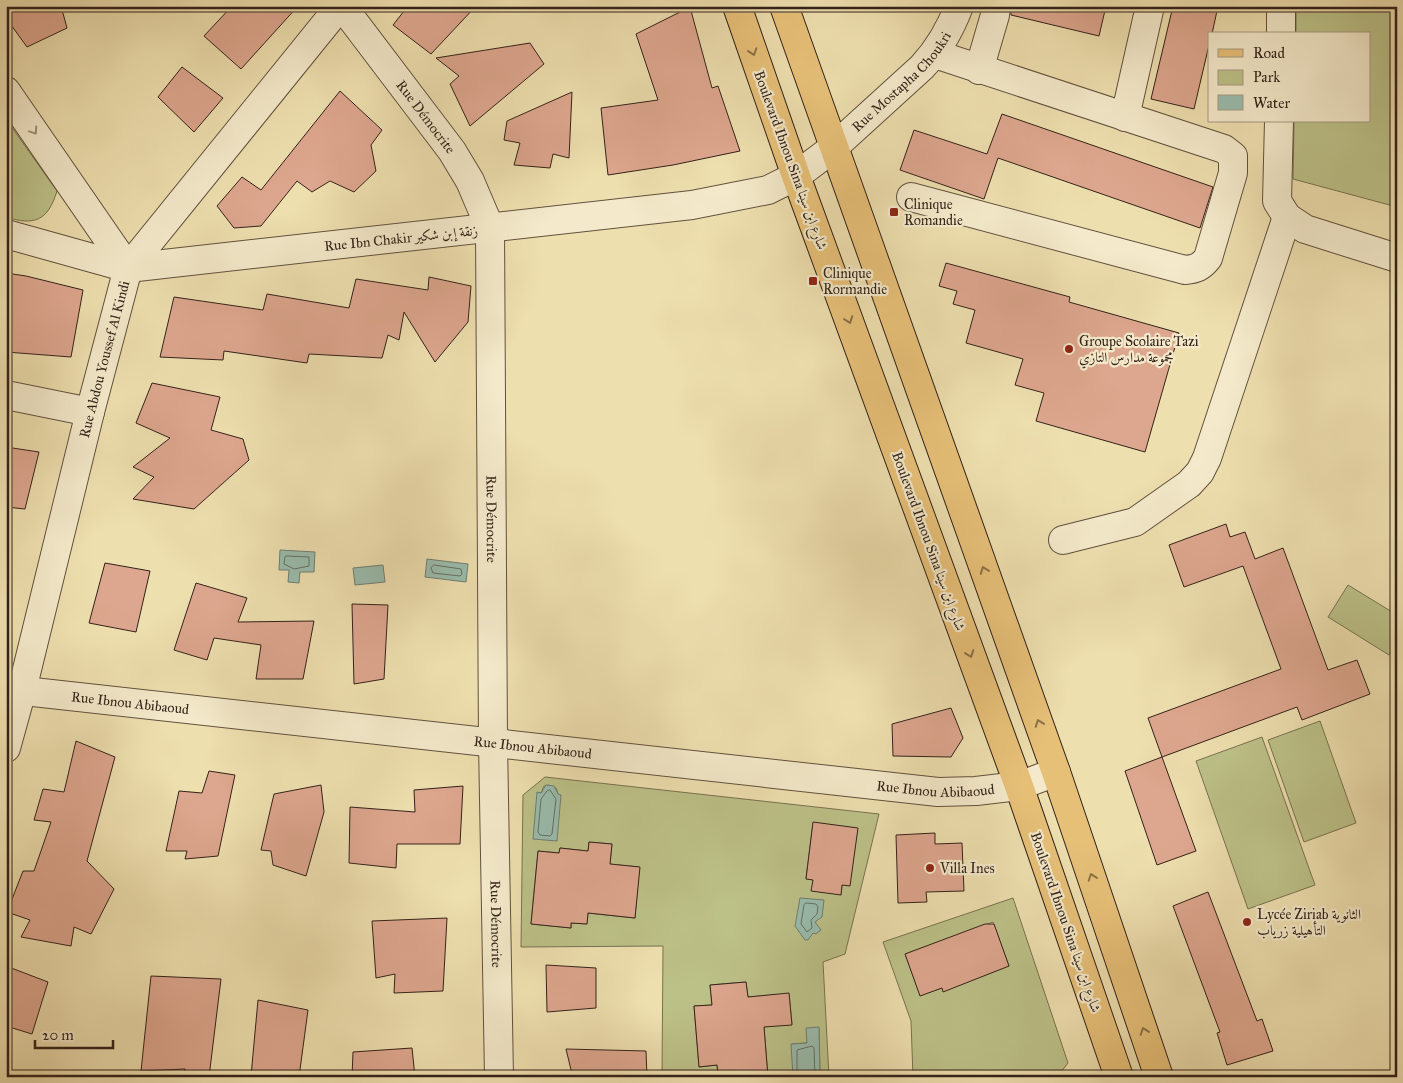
<svg xmlns="http://www.w3.org/2000/svg" width="1403" height="1083" font-family="'IM FELL Great Primer',Amiri,serif">
  <style>
    .green { fill: #bcc188; stroke: #787250; fill-rule: evenodd }
    .water { fill: #99bcad; stroke: #707e72 }
    .lines { fill: none; stroke-linecap: round; stroke-linejoin: round }
    .shore { stroke: #666f63; stroke-width: 1 }
    .building { fill: #dda68e; stroke: #332219 }
    .minor-casing { stroke: #62513e; stroke-width: 30 }
    .major-casing { stroke: #332219; stroke-width: 30 }
    .minor { stroke: #f4eacb; stroke-width: 28 }
    .major { stroke: #e7c078; stroke-width: 28 }
    .oneway { stroke: #8d7148 }
    .oneway2 { stroke: #9d907b }
    .poi-dot { fill: #8f2418; stroke: #f4eacb; stroke-width: 2 }
    .labels { text-anchor: middle; stroke-width: 4.5; stroke-linejoin: round; paint-order: stroke }
    .street-label { font-size: 14px; fill: #332219; stroke: #f4eacb }
    .poi-label { font-size: 14px; fill: #332219; stroke: #f4eacb; text-anchor: start }
  </style>
  <rect width="100%" height="100%" fill="#eedfaf"/>
  <filter id="stains"><feTurbulence type="fractalNoise" baseFrequency=".004" numOctaves="4"/><feColorMatrix values="0 0 0 0 .2 0 0 0 0 .09 0 0 0 0 .02 0 0 0 .5 -.17"/></filter>
  <radialGradient id="worn" r=".72"><stop offset=".6" stop-color="#630" stop-opacity="0"/><stop offset="1" stop-color="#630" stop-opacity=".3"/></radialGradient>
  <g class="green">
    <polygon points="1296,6 1397,6 1397,207 1293,179 1294,121 1369,121 1369,34 1296,34"/>
    <path d="M6,119L57,191C48,221 34,226 6,217Z"/>
    <polygon points="1348,585 1397,615 1397,643 1389,655 1328,617"/>
    <polygon points="1320,721 1356,823 1304,842 1268,740"/>
    <polygon points="1262,737 1315,885 1248,909 1196,761"/>
    <path d="M545,777L879,814L845,954L823,962L829,1077H820L819,1028L807,1043L792,1044L793,1077H768L764,1027L792,1024L789,994L748,997L746,982L710,985L712,1005L694,1006L699,1067L717,1065L718,1074L742,1072L743,1077H662L663,946L521,947L523,795ZM548,785L556,788L558,794L537,793H541L544,786ZM813,823L842,885L841,895L813,880L806,878ZM589,842L612,844L610,864L639,867L635,918L588,913L587,924L571,923V928L531,924L538,851L559,853L560,848L588,851ZM800,898L816,920L814,933Z"/>
    <path d="M1013,898L1068,1063L1057,1077H913L911,1021L883,942ZM993,922L1009,966L943,991L942,988L920,995L905,954Z"/>
  </g>
  <g class="water">
    <polygon points="280,550 315,552 314,572 300,572 299,583 288,582 289,570 279,570"/>
    <polygon points="427,559 468,564 466,582 425,577"/>
    <polygon points="383,565 385,582 355,585 353,568"/>
    <polygon points="546,785 554,786 558,794 561,795 557,841 533,839 537,792 541,793"/>
    <polygon points="800,898 824,900 822,917 815,922 821,930 816,934 813,933 808,940 805,940 795,926"/>
    <polygon points="819,1027 820,1077 793,1077 791,1044 807,1043 806,1028"/>
  </g>
  <g class="lines">
    <g class="shore">
      <polygon points="287,556 309,557 309,566 294,569 284,564 285,557"/>
      <polygon points="434,565 461,569 462,574 460,576 433,573 431,568"/>
      <polygon points="550,790 556,799 552,834 550,836 540,835 538,832 541,799 547,791"/>
      <polygon points="806,903 816,904 818,907 817,914 811,920 812,928 807,932 801,924 804,905"/>
      <polyline points="797,1077 797,1050 812,1046 814,1048 815,1077"/>
    </g>
  </g>
  <g class="building">
    <polygon points="6,6 61,6 67,28 27,47 6,18"/>
    <polygon points="232,6 298,6 241,69 204,36"/>
    <polygon points="408,6 476,6 431,54 393,25"/>
    <polygon points="1011,6 1106,6 1099,36 1011,15"/>
    <polygon points="1173,6 1218,6 1212,34 1209,34 1209,45 1194,109 1151,99"/>
    <polygon points="690,7 712,88 718,86 740,151 673,165 608,175 601,108 658,100 636,34"/>
    <polygon points="530,43 544,64 470,126 450,84 459,76 436,58"/>
    <polygon points="182,67 223,98 194,132 158,97"/>
    <polygon points="340,91 382,130 371,145 376,171 354,192 330,181 312,192 297,181 261,226 234,228 217,206 242,177 261,190"/>
    <polygon points="572,92 569,158 553,154 550,168 514,165 520,143 504,140 507,121"/>
    <polygon points="1002,114 1213,187 1200,228 998,158 984,199 900,170 914,130 987,154"/>
    <polygon points="946,263 1070,297 1069,302 1179,333 1145,452 1036,421 1044,393 1015,385 1023,359 966,343 975,310 953,304 957,291 939,286"/>
    <polygon points="6,273 26,276 83,290 71,357 6,352"/>
    <polygon points="429,277 471,286 468,322 435,362 404,312 399,340 388,335 382,358 309,354 307,363 224,351 223,360 160,357 174,297 263,310 267,294 349,308 356,279 428,290"/>
    <polygon points="152,383 220,397 211,430 243,439 249,460 194,509 133,499 154,477 133,467 170,438 136,423"/>
    <polygon points="6,447 39,452 25,509 6,507"/>
    <polygon points="1226,524 1230,537 1245,532 1255,559 1283,548 1328,670 1357,660 1370,694 1302,720 1297,707 1162,757 1148,718 1281,669 1243,566 1184,587 1169,545"/>
    <polygon points="105,563 150,571 136,632 89,623"/>
    <polygon points="196,583 247,598 238,622 314,621 303,679 256,679 261,645 214,638 207,660 174,650"/>
    <polygon points="352,604 388,605 384,679 354,684"/>
    <polygon points="951,708 963,738 951,757 893,756 892,724"/>
    <polygon points="76,741 115,757 87,861 114,889 91,934 74,927 71,946 21,937 30,920 7,912 23,871 34,871 51,822 34,820 43,789 64,792"/>
    <polygon points="1162,757 1196,851 1157,865 1125,771"/>
    <polygon points="209,771 235,775 218,856 185,859 187,851 166,851 179,791 202,793"/>
    <polygon points="321,785 324,812 306,876 273,865 271,851 261,850 274,794"/>
    <polygon points="463,786 460,844 397,844 396,868 349,863 350,807 415,812 414,790"/>
    <polygon points="813,822 858,828 850,886 842,885 841,895 811,891 813,880 806,879"/>
    <polygon points="935,833 935,844 962,843 964,891 926,892 927,902 898,903 896,835"/>
    <polygon points="589,842 612,844 610,864 640,867 635,918 588,913 587,924 571,923 571,928 531,924 538,851 559,853 560,848 588,851"/>
    <polygon points="1208,892 1257,1021 1262,1019 1273,1051 1227,1065 1217,1033 1220,1032 1173,906"/>
    <polygon points="447,918 443,991 394,993 395,974 376,978 372,921"/>
    <polygon points="985,924 994,924 1009,966 943,992 942,988 920,996 905,954"/>
    <polygon points="546,965 596,968 596,1008 547,1012"/>
    <polygon points="6,966 48,982 32,1034 6,1026"/>
    <polygon points="151,976 221,979 209,1077 184,1077 185,1069 141,1071"/>
    <polygon points="746,982 748,997 789,993 792,1025 764,1027 768,1077 743,1077 742,1072 718,1074 717,1065 699,1067 694,1006 712,1005 710,985"/>
    <polygon points="258,1000 308,1010 299,1077 251,1076"/>
    <polygon points="412,1048 415,1077 352,1077 353,1052"/>
    <polygon points="566,1049 646,1051 647,1077 595,1077 594,1073 572,1074"/>
  </g>
  <g class="lines">
    <defs>
      <g id="minor">
        <path id="s1" d="M342,6L452,151L470,181L490,228L493,743L499,1077"/>
        <polyline points="1281,34 1281,6"/>
        <polyline points="979,70 995,15 996,6"/>
        <polyline points="6,91 128,268"/>
        <polyline points="1125,117 1150,6"/>
        <polyline points="1279,121 1277,201 1287,217 1305,229 1397,258"/>
        <path d="M911,197L1185,270C1196,269 1201,267 1208,258L1233,173V156L1224,149L935,54"/>
        <path id="s2" d="M6,234L128,268L692,205L768,190L796,176L833,148L922,67C939,49 950,30 959,6"/>
        <polyline points="6,395 90,412"/>
        <polyline points="1063,540 1135,522 1189,484 1200,472 1207,458 1287,217"/>
        <path id="s3" d="M6,689L938,792L976,791L1019,786L1056,772"/>
        <path id="s4" d="M6,748L22,690L90,412L128,268L340,6"/>
      </g>
      <g id="major">
        <polyline points="737,6 796,176 1019,786 1119,1077"/>
        <polyline points="784,6 1056,772 1159,1077"/>
      </g>
    </defs>
    <use href="#minor" class="minor-casing"/>
    <use href="#major" class="major-casing"/>
    <use href="#minor" class="minor"/>
    <use href="#major" class="major"/>
  </g>
  <defs><path id="oneway-chevron" d="M-2-3.5L2.5 0L-2 3.5" fill="none" stroke-width="1.6" stroke-linecap="round" stroke-linejoin="round" transform="scale(1.25)"/></defs>
  <g class="oneway">
    <use href="#oneway-chevron" transform="translate(753 52) rotate(71)"/>
    <use href="#oneway-chevron" transform="translate(849 320) rotate(70)"/>
    <use href="#oneway-chevron" transform="translate(984 570) rotate(-110)"/>
    <use href="#oneway-chevron" transform="translate(970 654) rotate(70)"/>
    <use href="#oneway-chevron" transform="translate(1039 723) rotate(-110)"/>
    <use href="#oneway-chevron" transform="translate(1092 877) rotate(-109)"/>
    <use href="#oneway-chevron" transform="translate(1144 1031) rotate(-109)"/>
  </g>
  <use class="oneway2" href="#oneway-chevron" transform="translate(34 131) rotate(56)"/>
  <g class="poi-dot">
    <rect x="889" y="207" width="10" height="10" rx="2.5"/>
    <rect x="808" y="276" width="10" height="10" rx="2.5"/>
    <circle cx="1069" cy="349" r="5"/>
    <circle cx="930" cy="868" r="5"/>
    <circle cx="1247" cy="922" r="5"/>
  </g>
  <g class="labels">
    <g class="street-label">
      <text dy="5" stroke="none"><textPath href="#s2" startOffset="945">Rue Mostapha Choukri</textPath></text>
      <text dy="5" stroke="none"><textPath href="#s1" startOffset="139">Rue Démocrite</textPath></text>
      <text transform="translate(791 160) rotate(70)" y="5">Boulevard Ibnou Sina شارع ابن سينا</text>
      <text transform="translate(401 238) rotate(-6)" y="5">Rue Ibn Chakir زنقة إبن شكير</text>
      <text dy="5" stroke="none"><textPath href="#s4" startOffset="401">Rue Abdou Youssef Al Kindi</textPath></text>
      <text dy="5" stroke="none"><textPath href="#s1" startOffset="559">Rue Démocrite</textPath></text>
      <text transform="translate(929 541) rotate(70)" y="5">Boulevard Ibnou Sina شارع ابن سينا</text>
      <text dy="5" stroke="none"><textPath href="#s3" startOffset="125">Rue Ibnou Abibaoud</textPath></text>
      <text dy="5" stroke="none"><textPath href="#s3" startOffset="530">Rue Ibnou Abibaoud</textPath></text>
      <text dy="5" stroke="none"><textPath href="#s3" startOffset="935">Rue Ibnou Abibaoud</textPath></text>
      <text transform="translate(1066 922) rotate(71)" y="5">Boulevard Ibnou Sina شارع ابن سينا</text>
      <text dy="5" stroke="none"><textPath href="#s1" startOffset="964">Rue Démocrite</textPath></text>
    </g>
    <g class="poi-label">
      <text x="904" y="209">Clinique<tspan x="904" dy="16">Romandie</tspan></text>
      <text x="823" y="278">Clinique<tspan x="823" dy="16">Rormandie</tspan></text>
      <text x="1079" y="346">Groupe Scolaire Tazi<tspan x="1079" dy="16">مجموعة مدارس التازي</tspan></text>
      <text x="940" y="873">Villa Ines</text>
      <text x="1257" y="919">Lycée Ziriab الثانوية<tspan x="1257" dy="16">التأهيلية زرياب</tspan></text>
    </g>
  </g>
  <rect width="1403" height="1083" fill="none" stroke="#eedfaf" stroke-width="25"/>
  <rect x="8" y="8" width="1388" height="1068" fill="none" stroke="#332219" stroke-width="2.5"/>
  <rect x="12" y="12" width="1378" height="1058" fill="none" stroke="#332219"/>
  <rect x="1208" y="32" width="162" height="90" fill="#f4eacb" stroke="#a79a84"/>
  <rect x="1218" y="49" width="25" height="8" fill="#e7c078" stroke="#a79a84"/>
  <text x="1253" y="58" font-size="15" fill="#332219">Road</text>
  <rect x="1218" y="70" width="25" height="15" fill="#bcc188" stroke="#a79a84"/>
  <text x="1253" y="82" font-size="15" fill="#332219">Park</text>
  <rect x="1218" y="95" width="25" height="15" fill="#99bcad" stroke="#a79a84"/>
  <text x="1253" y="108" font-size="15" fill="#332219">Water</text>
  <path d="M35 1040v8h78v-8" fill="none" stroke="#332219" stroke-width="2.5"/>
  <text x="42" y="1040" font-size="15" fill="#332219" stroke="#f4eacb" stroke-width="4" paint-order="stroke">20 m</text>
  <rect width="100%" height="100%" filter="url(#stains)"/>
  <rect width="100%" height="100%" fill="url(#worn)"/>
</svg>
